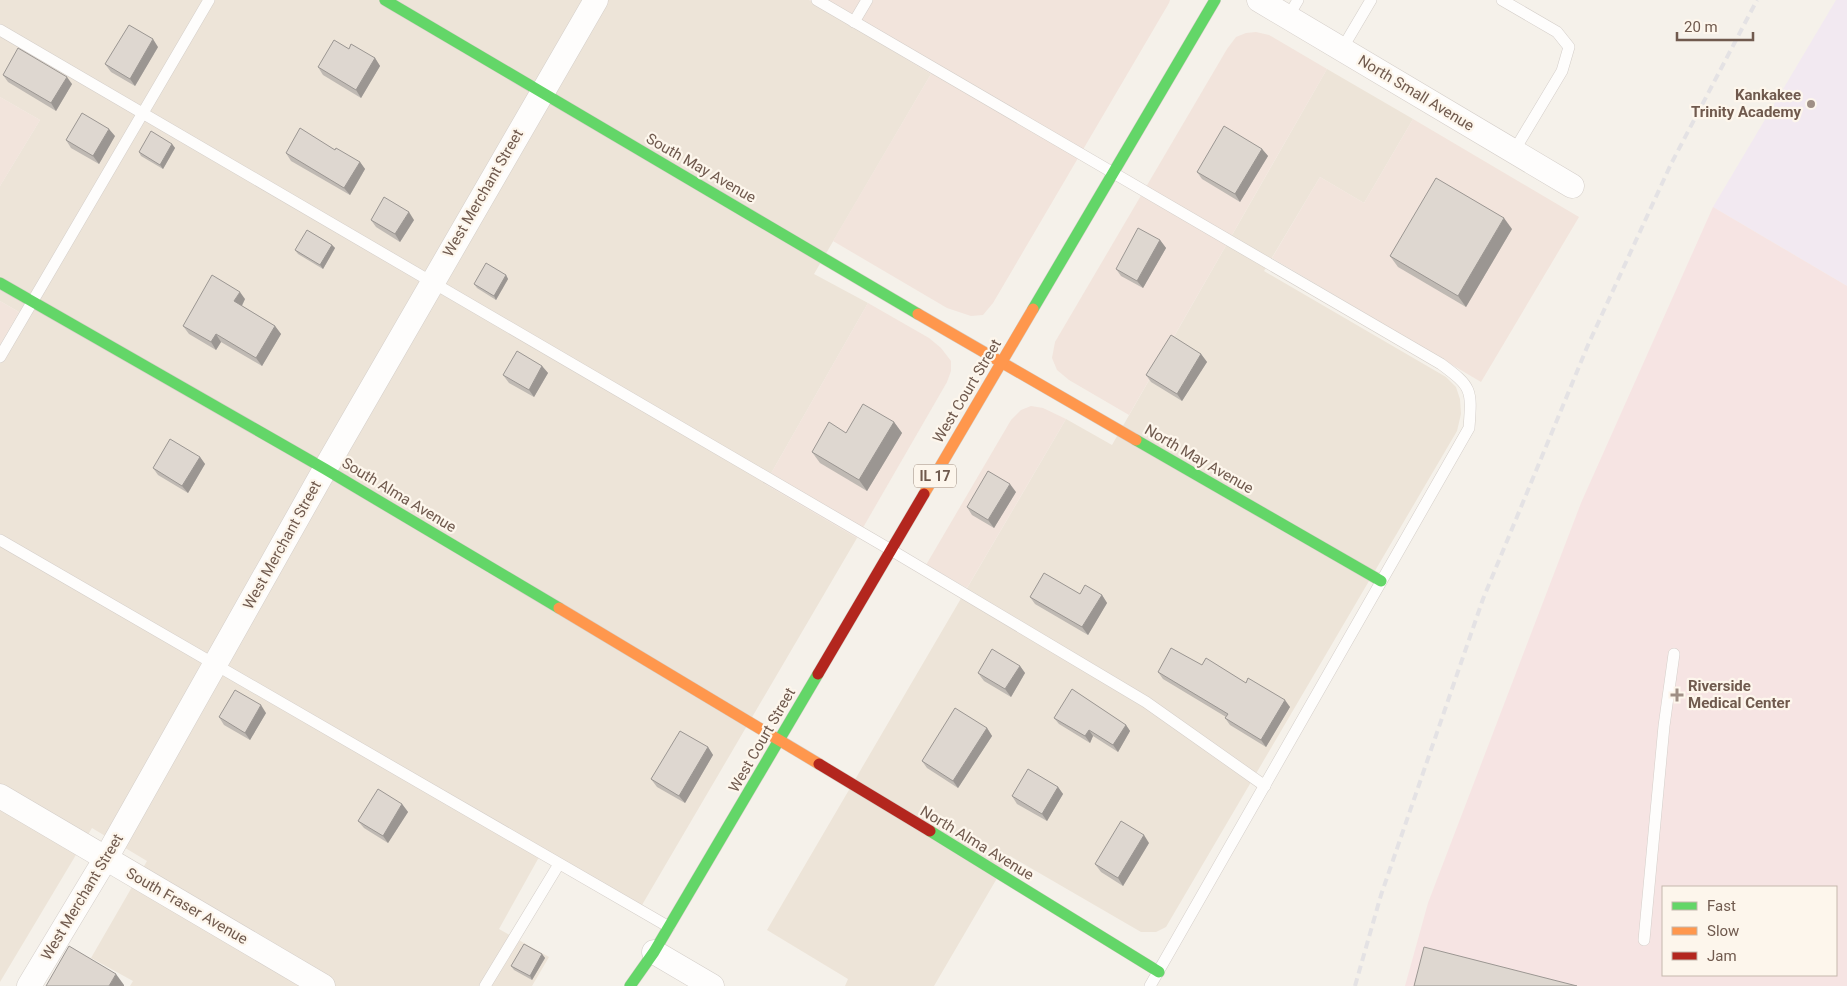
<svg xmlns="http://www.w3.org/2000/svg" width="1847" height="986" font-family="Roboto,sans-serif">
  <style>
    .residential { fill: #ede4d8 }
    .commercial { fill: #f2e4dc }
    .education { fill: #f2e9f1 }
    .medical { fill: #f6e4e3; fill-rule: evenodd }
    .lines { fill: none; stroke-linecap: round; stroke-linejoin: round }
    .lane-casing { stroke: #d4cec9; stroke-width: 12 }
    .street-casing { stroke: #d4cec9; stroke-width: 25 }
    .fast-casing { stroke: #d4cdc6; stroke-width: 12 }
    .slow-casing { stroke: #d4cdc6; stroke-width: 12 }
    .jam-casing { stroke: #d4cdc6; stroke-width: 12 }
    .lane { stroke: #fefdfc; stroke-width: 11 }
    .street { stroke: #fefdfc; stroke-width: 24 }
    .fast { stroke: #63d668; stroke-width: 11 }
    .slow { stroke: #ff974d; stroke-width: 11 }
    .jam { stroke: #b3261e; stroke-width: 11 }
    .rail { stroke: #e4e2e4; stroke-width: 4; stroke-dasharray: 8 5; stroke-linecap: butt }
    .wall { fill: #bfb9b3 }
    .shaded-wall { fill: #9b9692 }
    .building { fill: #ded7d0; stroke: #9b9692 }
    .poi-dot { fill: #9f8f85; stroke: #fdf6ec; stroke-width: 2 }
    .labels { text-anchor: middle; stroke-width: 4.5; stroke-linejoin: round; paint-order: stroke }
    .shield { fill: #fdf6ec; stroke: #9a897d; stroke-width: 1 }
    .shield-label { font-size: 14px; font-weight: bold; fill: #705a4e }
    .street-label { font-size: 15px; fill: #705a4e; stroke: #fdf6ec }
    .poi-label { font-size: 15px; font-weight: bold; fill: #705a4e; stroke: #fdf6ec; text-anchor: end }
  </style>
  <rect width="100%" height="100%" fill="#f5f1ea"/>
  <g class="residential">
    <polygon points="0,0 809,0 931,74 814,274 868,303 765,484 857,538 642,905 543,850 499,929 549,957 532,986 130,986 133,981 91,958 147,861 92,828 0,982 0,345 19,312 0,301 0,186 40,120 0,97"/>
    <polygon points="1327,69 1413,119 1364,203 1320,177 1264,271 1446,377 1456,387 1460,399 1461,414 1457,431 1166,927 1156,932 1141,932 1010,856 934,986 845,986 848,979 767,930 1066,419 1112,445"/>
  </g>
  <g class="commercial">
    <polygon points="809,0 1170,0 1169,3 993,303 983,315 971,316 947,308 833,241 931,74"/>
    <polygon points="1256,32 1269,35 1327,69 1129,415 1069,380 1057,370 1052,358 1055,342 1227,49 1236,37 1246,33"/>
    <polygon points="0,97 40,120 0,186"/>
    <polygon points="1413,119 1579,217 1481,382 1272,258 1320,177 1364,203"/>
    <polygon points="0,301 19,312 0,345"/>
    <polygon points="868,303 929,338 941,348 951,361 951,371 947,382 857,538 765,484"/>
    <polygon points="1031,406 1043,408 1066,419 967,588 926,565 1011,420 1021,410"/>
  </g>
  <polygon class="education" points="1836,0 1847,0 1847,286 1713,207"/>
  <path class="medical" d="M1713,207L1847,286V986H1405L1428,903L1581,503ZM1663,887H1836V975H1663Z"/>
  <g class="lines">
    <defs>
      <g id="lane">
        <path d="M817,0L1441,364C1472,387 1472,389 1469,428L1150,986"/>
        <polyline points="1502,0 1557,32 1569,47 1562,71 1514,151"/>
        <polyline points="1288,17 1298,0"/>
        <polyline points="854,22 867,0"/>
        <polyline points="0,30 891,550 1146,702 1265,786"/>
        <polyline points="1342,49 1371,0"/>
        <polyline points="0,357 209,0"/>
        <polyline points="0,540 669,927"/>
        <polyline points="1644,940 1664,726 1674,654"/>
        <polyline points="485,986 559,864"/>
      </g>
      <g id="street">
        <polyline points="1259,0 1572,186"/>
        <polyline points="0,796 323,986"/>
        <polyline points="654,952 712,986"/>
        <polyline points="29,986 106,858 325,469 596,0"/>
      </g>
      <g id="fast">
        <polyline points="385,0 918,314"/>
        <polyline points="0,283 325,469 559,608"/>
        <polyline points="1033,309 1215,0"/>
        <polyline points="1136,440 1381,581"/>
        <polyline points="930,831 1159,972"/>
        <polyline points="630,986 654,952 818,674"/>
      </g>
      <g id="slow">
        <polyline points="918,314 1136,440"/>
        <polyline points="924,494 1033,309"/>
        <polyline points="559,608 819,764"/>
      </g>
      <g id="jam">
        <polyline points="818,674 924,494"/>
        <polyline points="819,764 930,831"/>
      </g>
    </defs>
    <use href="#lane" class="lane-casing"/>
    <use href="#street" class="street-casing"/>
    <use href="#fast" class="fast-casing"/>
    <use href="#slow" class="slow-casing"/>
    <use href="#jam" class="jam-casing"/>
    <use href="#lane" class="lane"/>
    <use href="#street" class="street"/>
    <use href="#fast" class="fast"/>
    <use href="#slow" class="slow"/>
    <use href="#jam" class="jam"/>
    <polyline class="rail" points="1355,986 1381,895 1483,599 1588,345 1671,164 1757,0"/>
  </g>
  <g class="wall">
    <polygon points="158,47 135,86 111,72 105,64"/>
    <polygon points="349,49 375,58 380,66 361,98 323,75 318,67"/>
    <polygon points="3,75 72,84 56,111 8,82"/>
    <polygon points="115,136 99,164 71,148 66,140"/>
    <polygon points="172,144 175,148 163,169 141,156 139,152"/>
    <polygon points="1262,149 1268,156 1240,202 1202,179 1197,172"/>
    <polygon points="335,150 360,162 365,169 350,195 291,161 286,153"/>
    <polygon points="371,220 414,220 400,242 376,227"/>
    <polygon points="1512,229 1466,307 1398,267 1390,256"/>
    <polygon points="1160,240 1166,248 1143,288 1121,276 1116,269"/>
    <polygon points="332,245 335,248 323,269 298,254 295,250"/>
    <polygon points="506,275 508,279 496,300 477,288 474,284"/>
    <polygon points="245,299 242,306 275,326 281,334 262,366 221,342 216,350 189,334 183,326"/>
    <polygon points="1201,354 1207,362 1182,401 1151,382 1146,375"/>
    <polygon points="542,366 548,373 534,397 509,383 503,375"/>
    <polygon points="894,422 902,433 867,491 820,463 812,452 846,433"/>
    <polygon points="200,457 205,464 188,493 158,475 153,468"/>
    <polygon points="1016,492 994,528 972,515 967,507"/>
    <polygon points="1102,595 1107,603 1088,635 1035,604 1030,597"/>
    <polygon points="1202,665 1246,683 1290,707 1266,747 1230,725 1225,718 1226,717 1163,679 1158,672"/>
    <polygon points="1020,666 1025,673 1011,697 984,681 978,673"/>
    <polygon points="266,713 250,740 224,725 219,717"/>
    <polygon points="1054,718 1126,725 1130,731 1118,752 1093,736 1090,743 1059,724"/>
    <polygon points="987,728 992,736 958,788 927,768 922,761"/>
    <polygon points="708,747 713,755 685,803 657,787 651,779"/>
    <polygon points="1058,787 1063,794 1047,821 1017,804 1012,796"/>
    <polygon points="402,804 408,812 388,843 364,828 358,821"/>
    <polygon points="1149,843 1123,886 1101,872 1095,864"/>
    <polygon points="542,954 545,958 532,980 514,970 511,966"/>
  </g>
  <g class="shaded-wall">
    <polygon points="153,39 158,47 135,86 130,79"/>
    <polygon points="375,58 380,66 361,98 356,90"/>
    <polygon points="67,77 72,84 56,111 51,103"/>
    <polygon points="109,129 115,136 99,164 93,156"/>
    <polygon points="172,144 175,148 163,169 160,165"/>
    <polygon points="1262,149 1268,156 1240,202 1235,194"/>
    <polygon points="360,162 365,169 350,195 344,188"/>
    <polygon points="409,212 414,220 400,242 395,234"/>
    <polygon points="1504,218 1512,229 1466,307 1458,296"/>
    <polygon points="1160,240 1166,248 1143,288 1137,281"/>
    <polygon points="332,245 335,248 323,269 320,265"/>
    <polygon points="506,275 508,279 496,300 494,296"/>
    <polygon points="240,292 245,299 240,309 234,301"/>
    <polygon points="275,326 281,334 262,366 256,358"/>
    <polygon points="216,334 221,342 216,350 211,342"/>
    <polygon points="1201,354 1207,362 1182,401 1177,394"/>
    <polygon points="542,366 548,373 534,397 529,390"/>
    <polygon points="894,422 902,433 867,491 859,480"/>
    <polygon points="200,457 205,464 188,493 182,486"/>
    <polygon points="1010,484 1016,492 994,528 988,520"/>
    <polygon points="1102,595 1107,603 1088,635 1082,627"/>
    <polygon points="1020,666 1025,673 1011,697 1005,689"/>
    <polygon points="1285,700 1290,707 1266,747 1261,740"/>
    <polygon points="261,705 266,713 250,740 245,733"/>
    <polygon points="1126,725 1130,731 1118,752 1113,745"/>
    <polygon points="987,728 992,736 958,788 953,781"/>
    <polygon points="1089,730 1093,736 1090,743 1085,736"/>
    <polygon points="708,747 713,755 685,803 679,796"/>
    <polygon points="1058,787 1063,794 1047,821 1042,814"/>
    <polygon points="402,804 408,812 388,843 383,836"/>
    <polygon points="1144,835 1149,843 1123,886 1118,878"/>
    <polygon points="542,954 545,958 532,980 530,976"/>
    <polygon points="116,974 124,985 124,986 109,986"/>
  </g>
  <g class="building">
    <polygon points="129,25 153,39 130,79 105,64"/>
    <polygon points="334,40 349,49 351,44 375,58 356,90 318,67"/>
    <polygon points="18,48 67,77 51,103 3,75"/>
    <polygon points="82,113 109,129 93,156 66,140"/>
    <polygon points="1224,126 1262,149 1235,194 1197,172"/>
    <polygon points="300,128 335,150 336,148 360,162 344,188 286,153"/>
    <polygon points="151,131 172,144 160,165 139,152"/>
    <polygon points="1436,178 1504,218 1458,296 1390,256"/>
    <polygon points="384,197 409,212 395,234 371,220"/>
    <polygon points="1138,228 1160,240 1137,281 1116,269"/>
    <polygon points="307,230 332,245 320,265 295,250"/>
    <polygon points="486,263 506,275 494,296 474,284"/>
    <polygon points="212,275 240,292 234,301 275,326 256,358 216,334 211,342 183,326"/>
    <polygon points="1171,335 1201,354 1177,394 1146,375"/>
    <polygon points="517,351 542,366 529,390 503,375"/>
    <polygon points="863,404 894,422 859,480 812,452 829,422 846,433"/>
    <polygon points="170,439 200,457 182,486 153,468"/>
    <polygon points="988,471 1010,484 988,520 967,507"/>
    <polygon points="1044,573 1080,594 1085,585 1102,595 1082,627 1030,597"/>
    <polygon points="1171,648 1202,665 1206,658 1246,683 1248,678 1285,700 1261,740 1225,718 1228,714 1158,672"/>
    <polygon points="992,649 1020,666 1005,689 978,673"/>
    <polygon points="1072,689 1126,725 1113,745 1089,730 1085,736 1054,718"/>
    <polygon points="235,690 261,705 245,733 219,717"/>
    <polygon points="955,708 987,728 953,781 922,761"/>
    <polygon points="680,731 708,747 679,796 651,779"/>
    <polygon points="1028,769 1058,787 1042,814 1012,796"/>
    <polygon points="378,789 402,804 383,836 358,821"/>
    <polygon points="1121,821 1144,835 1118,878 1095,864"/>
    <polygon points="524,944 542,954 530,976 511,966"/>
    <polygon points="69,946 116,974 109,986 46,986"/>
    <polygon points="1424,947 1577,986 1414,986"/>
  </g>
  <g class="poi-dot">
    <circle cx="1811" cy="104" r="5"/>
    <path d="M1674.5 687.5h5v5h5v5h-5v5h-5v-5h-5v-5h5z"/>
  </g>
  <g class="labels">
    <rect class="shield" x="914" y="464.5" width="42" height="23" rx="4"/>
    <g class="shield-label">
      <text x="935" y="481">IL 17</text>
    </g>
    <g class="street-label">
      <text transform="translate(1416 93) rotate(31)" y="5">North Small Avenue</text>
      <text transform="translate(701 168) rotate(30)" y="5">South May Avenue</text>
      <text transform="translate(483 193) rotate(-60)" y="5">West Merchant Street</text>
      <text transform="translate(967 391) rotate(-59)" y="5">West Court Street</text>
      <text transform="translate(1199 459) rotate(30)" y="5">North May Avenue</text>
      <text transform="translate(399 495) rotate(31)" y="5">South Alma Avenue</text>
      <text transform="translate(282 545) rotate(-61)" y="5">West Merchant Street</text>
      <text transform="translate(762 740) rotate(-60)" y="5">West Court Street</text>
      <text transform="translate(977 843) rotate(31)" y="5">North Alma Avenue</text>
      <text transform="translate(82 897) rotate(-59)" y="5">West Merchant Street</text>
      <text transform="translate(187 906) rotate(30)" y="5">South Fraser Avenue</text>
    </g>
    <g class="poi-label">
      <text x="1801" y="100">Kankakee<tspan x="1801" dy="17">Trinity Academy</tspan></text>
      <text x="1688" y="691" text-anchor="start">Riverside<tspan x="1688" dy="17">Medical Center</tspan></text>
    </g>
  </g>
  <rect x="1662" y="886" width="175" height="90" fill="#fdf6ec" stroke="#c5b8ad"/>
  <rect x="1672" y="902" width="25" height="8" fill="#63d668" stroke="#c5b8ad"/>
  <text x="1707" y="911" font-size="15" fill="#705a4e">Fast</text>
  <rect x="1672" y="927" width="25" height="8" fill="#ff974d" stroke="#c5b8ad"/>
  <text x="1707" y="936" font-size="15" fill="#705a4e">Slow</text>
  <rect x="1672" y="952" width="25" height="8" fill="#b3261e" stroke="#c5b8ad"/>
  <text x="1707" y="961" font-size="15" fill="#705a4e">Jam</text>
  <path d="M1677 32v8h76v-8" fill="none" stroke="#705a4e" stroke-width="2.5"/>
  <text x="1684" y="32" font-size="15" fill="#705a4e" stroke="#fdf6ec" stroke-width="4" paint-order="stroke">20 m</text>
</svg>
